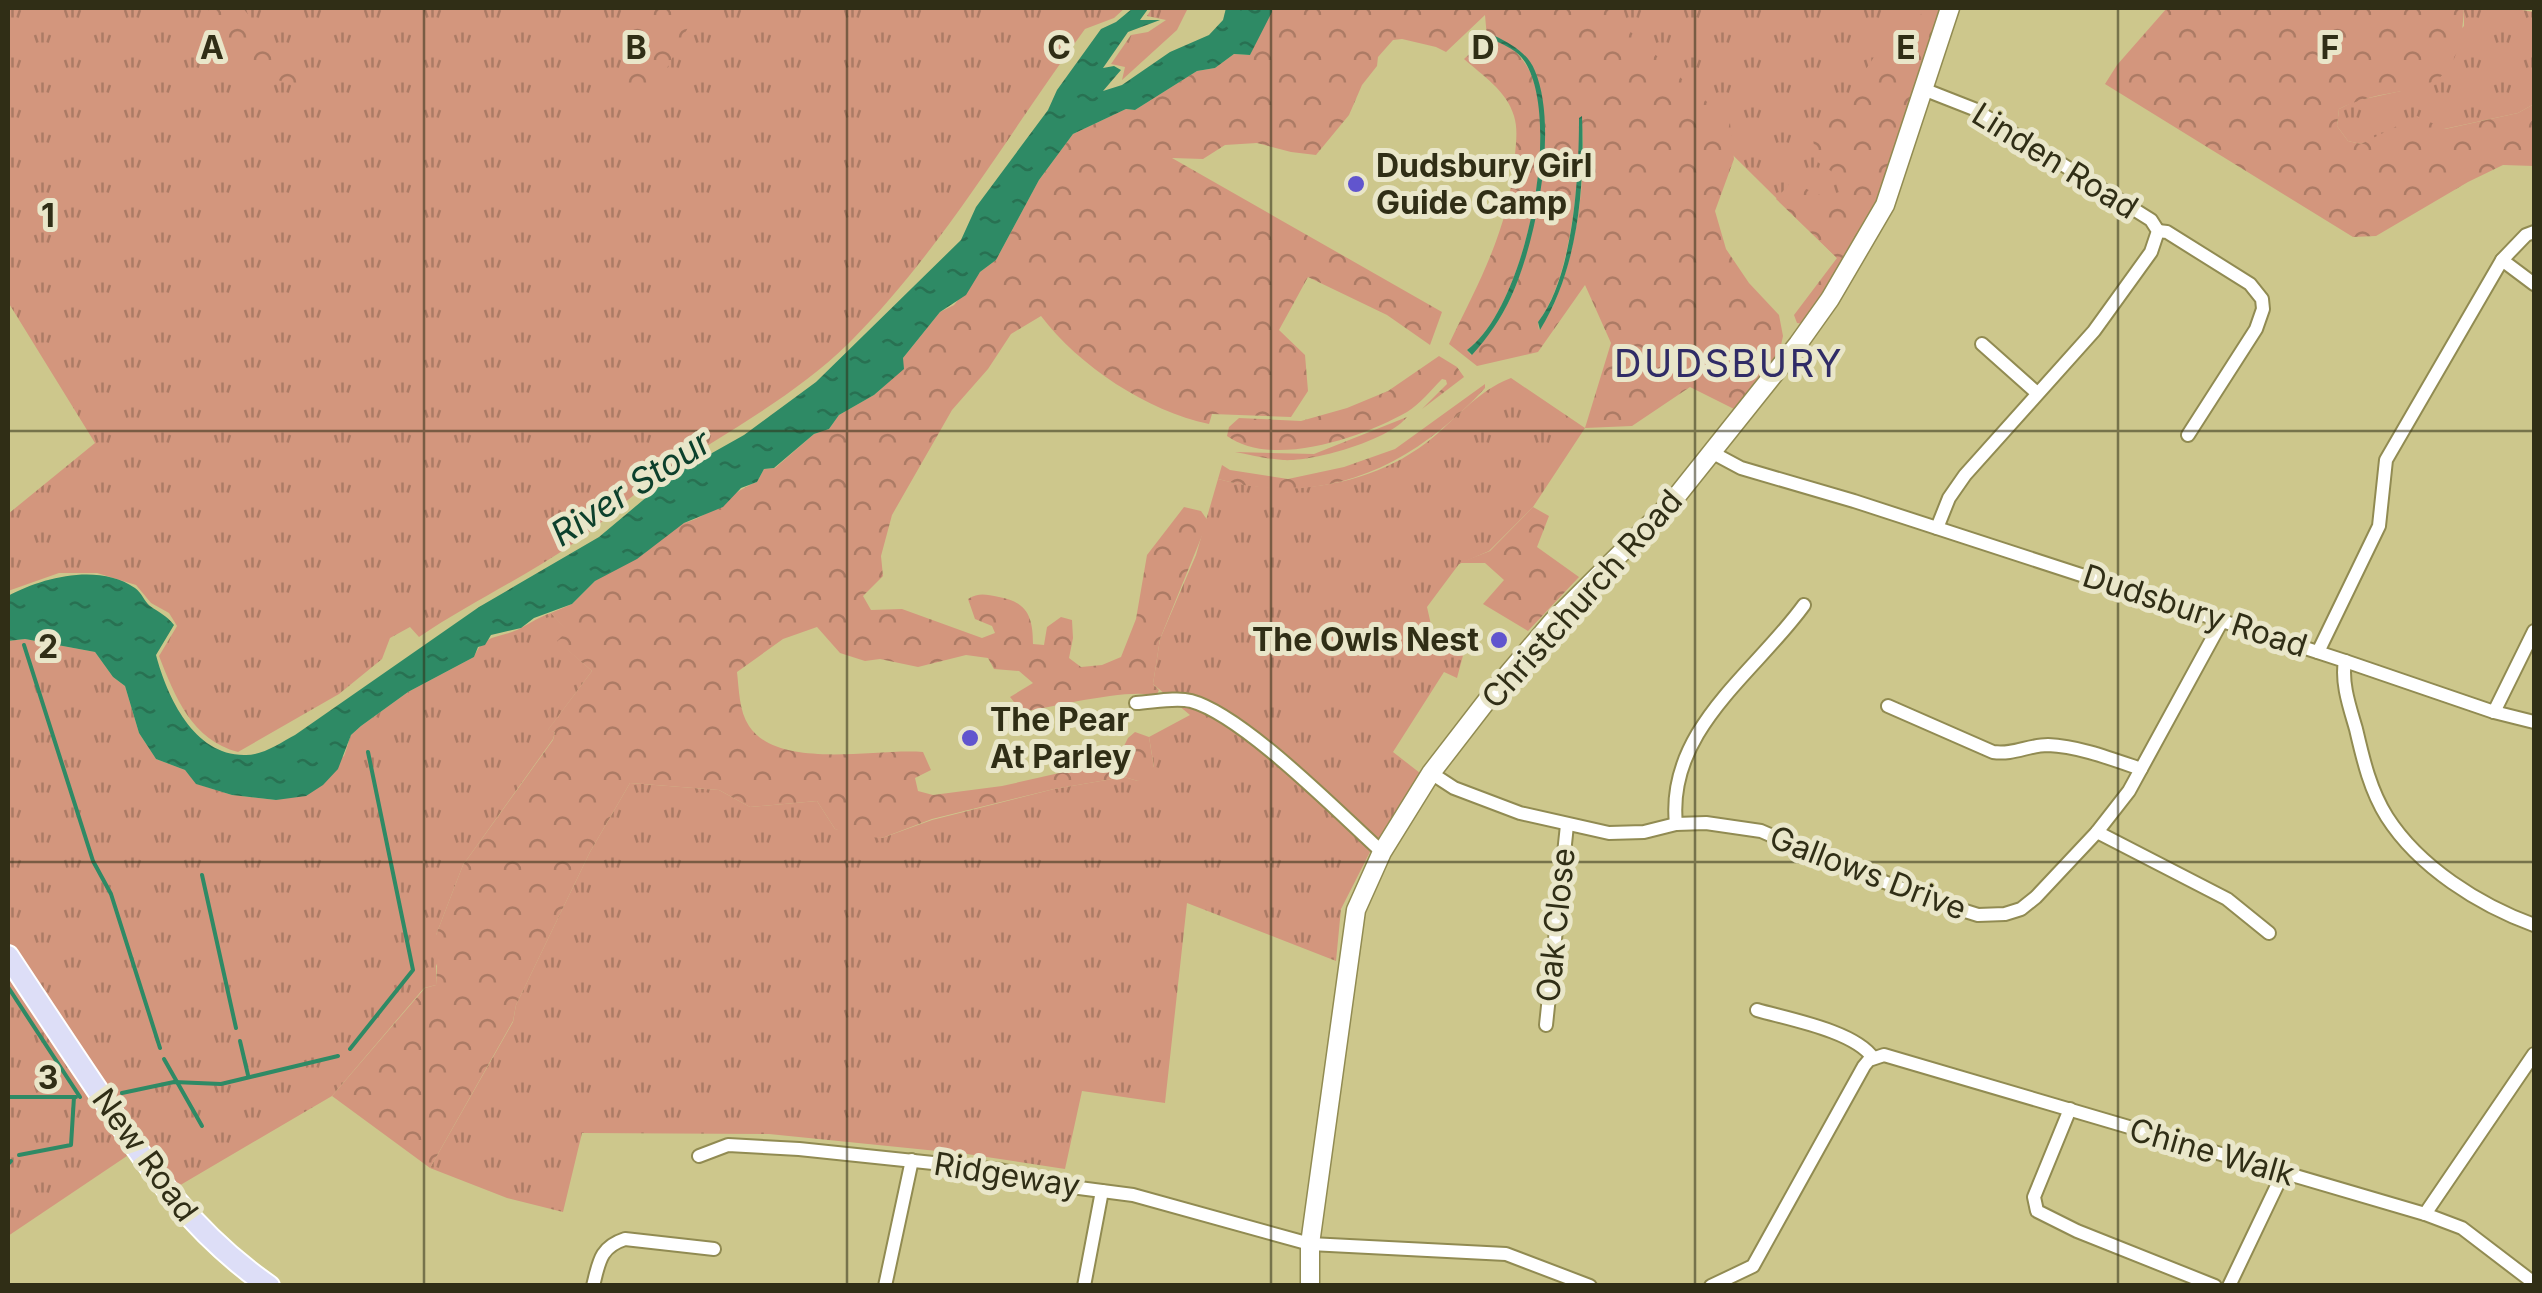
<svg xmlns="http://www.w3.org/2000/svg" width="2542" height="1293" font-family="Inter,sans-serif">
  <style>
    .grass { fill: url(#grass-tufts) }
    .forest { fill: url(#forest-crowns); fill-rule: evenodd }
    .water { fill: url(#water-ripples) }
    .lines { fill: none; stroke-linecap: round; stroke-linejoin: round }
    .stream { stroke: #2e8a65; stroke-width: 4 }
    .street-casing { stroke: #918b52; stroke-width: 16 }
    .secondary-casing { stroke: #918b52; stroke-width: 21 }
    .primary-casing { stroke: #fff; stroke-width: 24 }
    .street { stroke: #fff; stroke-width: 12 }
    .secondary { stroke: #fff; stroke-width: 18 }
    .primary { stroke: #dddef7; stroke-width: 20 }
    .grid { fill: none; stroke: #302e16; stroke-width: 2.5; stroke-opacity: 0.55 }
    .poi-dot { fill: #6155ce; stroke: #e9e6c9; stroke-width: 4 }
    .labels { text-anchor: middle; stroke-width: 10; stroke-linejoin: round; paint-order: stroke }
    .street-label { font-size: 32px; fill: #302e16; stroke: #e9e6c9 }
    .poi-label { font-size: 32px; font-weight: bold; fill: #302e16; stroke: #e9e6c9; text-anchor: start }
    .water-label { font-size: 35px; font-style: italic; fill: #0c402c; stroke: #e9e6c9 }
    .quarter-label { font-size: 38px; letter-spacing: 2.5px; fill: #302c67; stroke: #e9e6c9 }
    .grid-label { font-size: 32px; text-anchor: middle; font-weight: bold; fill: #302e16; stroke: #e9e6c9; stroke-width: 10; stroke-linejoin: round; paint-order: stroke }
  </style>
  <defs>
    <pattern id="grass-tufts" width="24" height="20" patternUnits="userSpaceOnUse" patternTransform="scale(2.5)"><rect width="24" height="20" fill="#d3967d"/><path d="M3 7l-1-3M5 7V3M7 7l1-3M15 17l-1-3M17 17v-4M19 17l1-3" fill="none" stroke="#ac7b65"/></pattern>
    <pattern id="forest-crowns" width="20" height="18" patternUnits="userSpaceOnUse" patternTransform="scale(2.5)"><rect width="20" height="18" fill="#d3967d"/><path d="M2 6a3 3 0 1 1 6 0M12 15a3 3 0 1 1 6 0" fill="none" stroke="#ac7b65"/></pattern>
    <pattern id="water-ripples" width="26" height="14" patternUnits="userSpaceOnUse" patternTransform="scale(2.5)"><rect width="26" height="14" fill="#2e8a65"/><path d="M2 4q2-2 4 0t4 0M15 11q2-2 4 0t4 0" fill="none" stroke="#287152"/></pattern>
  </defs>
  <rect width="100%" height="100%" fill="#cdc78c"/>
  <g class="grass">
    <path d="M8,8H1125L1114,18L1085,29C1007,135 943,249 849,343C793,398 722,434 657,478C628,497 604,523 574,543C525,577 469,603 419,637L410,627L390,638L382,659L339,694L238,752C192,740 175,697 159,656L177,626L169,613L151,603L136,585L97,573H59L8,591V514L95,443L8,302Z"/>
    <polygon points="1152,8 1188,8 1177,30 1122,80 1125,67 1111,64 1131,35 1148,32 1166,20 1147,16"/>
    <polygon points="1584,8 1941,8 1837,258"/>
    <polygon points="2464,8 2510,8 2534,12 2534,104 2518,113 2444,129 2384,135 2361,144 2348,141 2337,126 2339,109 2355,101 2401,91 2464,26"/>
    <path d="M1511,378L1585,428L1533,507L1489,551L1459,564L1427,607L1432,629L1465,648L1457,678L1444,672L1393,752L1420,773L1370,852L1341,909L1336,961L1187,903L1165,1103L1082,1091L1065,1169L967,1154L769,1134L582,1133L563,1212L507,1198L430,1168L513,1022L516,1005L590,852L630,783L719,790L750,807L817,801L835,829L882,838L932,820L1054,789L1124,777L1138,781L1154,767L1149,737L1190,715L1153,684L1160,639L1196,555L1218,479C1287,498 1368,487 1426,443C1456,420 1475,392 1511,378Z"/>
    <path d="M551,613L568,631L558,641L592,671L548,730L555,732L553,739L463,865L436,935V985L424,988L332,1096L177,1187L153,1159L8,944V641L25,639L95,652L113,677L125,686L139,733L156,759L185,770L197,784L232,795L276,800L344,756L351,735L361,726L408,692L474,657C484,632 501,639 521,628C532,622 539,617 551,613Z"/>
    <polygon points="8,977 127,1156 8,1236"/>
  </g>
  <g class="forest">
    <polygon points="208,8 243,8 304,87 258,75 221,59"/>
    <path d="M626,8H698L666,70L642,104L633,102C624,67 612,43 626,8Z"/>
    <path d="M1272,8H1610L1622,24L1730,123L1734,159L1715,211L1726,249L1749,283L1779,315L1783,336L1777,364L1738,411L1690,387L1632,426L1585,428L1611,343L1585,285L1538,352L1477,366L1449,344C1480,280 1510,227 1515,155C1516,142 1518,129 1514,116C1507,91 1482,75 1464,59L1487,38L1485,15L1446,52L1436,47L1402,39L1393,40L1378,57L1377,66L1362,85L1349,115L1316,155L1291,152L1257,143L1225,145L1203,159L1172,158L1442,312L1430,345L1387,315L1308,277L1279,330L1305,355L1308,391L1291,417L1212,414L1209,424C1147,411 1079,366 1041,316L1011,334L988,369L952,410L892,515L881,556L883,576L863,596L871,610L902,609L982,638L995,633L992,626L975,619L968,599C980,592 986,595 999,597C1028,602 1033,618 1033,644L1044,645L1047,627L1061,617L1072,620L1073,638L1069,658L1081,667L1102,665L1121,657L1136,619L1147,555L1184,507L1201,511L1208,521L1160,639L1153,684L1159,690L1156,696C1133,687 1052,707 1022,712L1010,697L1033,683L1019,671L994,669L988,658L966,655L918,667L880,659L865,661L840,653L817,627L783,639L737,672C739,689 739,711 749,726C779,771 875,748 923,752L931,770L915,778L918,791L933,795L1002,786L1117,760L1128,738L1135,732L1149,737L1154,768L1152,777L1138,781L1124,777L1054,789L932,819L882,838L855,836L835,829L817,801L750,807L719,790L630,783L590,852L516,1005L513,1021L430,1168L332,1096L425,988L436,985L437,966L433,957L436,935L463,865L553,740L555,732L547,731L592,671L557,641L567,631L551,613L572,604L595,581L684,523C712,516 730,492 757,482L764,469L775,468L814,434L829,429L839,415L874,395L903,369V358L940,312L954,305L980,272L996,260L1039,180L1073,134L1126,109L1135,110L1197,71L1215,68L1234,54L1250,55ZM1513,49C1573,78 1533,250 1511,297C1501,319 1488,337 1471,355L1467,350C1523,309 1556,145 1534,82C1530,69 1523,59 1513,49ZM1581,117C1589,174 1574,283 1539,330L1538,322C1573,277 1579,173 1581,117Z"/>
    <polygon points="1924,8 1941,8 1881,192 1805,324 1797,323 1794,315 1837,258 1776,199 1791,182 1831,200 1841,192 1840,177 1816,161 1812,131 1849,95 1878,51 1893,40 1901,55"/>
    <path d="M2167,8H2464C2459,112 2407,76 2339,109L2337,126L2348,141L2361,144L2417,116L2445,129L2518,113L2534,104V166L2503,165L2468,182L2376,236L2353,237L2105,84L2117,65Z"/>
    <path d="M1439,356L1457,367L1464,377L1422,409L1447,384L1446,380L1442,379C1431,390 1420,404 1407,412C1363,437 1273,469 1227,436L1229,427L1239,418L1301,421L1347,408L1388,391Z"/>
    <path d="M1485,384V388C1413,466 1325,509 1218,479L1222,465L1230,470L1288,479L1344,467L1395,449Z"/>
    <path d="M1407,417C1389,440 1314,462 1283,460C1267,459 1251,455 1235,452L1314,454Z"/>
    <polygon points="1533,507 1549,516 1537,547 1579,577 1528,631 1483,604 1504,580 1485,563 1459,563 1490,551"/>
  </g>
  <g class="water">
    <path d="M1133,8L1148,9L1140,20H1160L1128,32L1103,68L1114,66L1121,70L1103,91L1122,85L1170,52L1209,35L1223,20L1226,8H1272V12L1250,55L1234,54L1215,68L1197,71L1135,110L1126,109L1073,134L1039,180L996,260L980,272L966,295L940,312L903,358L904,369L874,395L839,415L829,429L814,434L774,468L764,469L757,482L741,488L723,507L684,523L637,559L595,581L572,604L534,618L521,628L491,635L485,645L478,647L474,657L408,692L361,726L351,735L338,769L323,785L306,796L276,800L232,795L196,784L185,770L156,759L139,733L125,686L113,677L95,652L25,639L8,641V596C43,577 99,563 135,588C142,593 144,601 150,606C160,613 166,615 174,625L156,655C167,697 194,755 244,755C262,756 280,743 295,735L479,607L599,537L673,475L744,435L816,382L961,240L976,207L1048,110L1057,90L1101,29L1116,22Z"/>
    <path d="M1495,36C1511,44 1528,53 1535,71C1559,128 1536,243 1511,297C1501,319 1488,337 1472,355L1467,350C1525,308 1563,123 1525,62C1517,50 1506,46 1494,40Z"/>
    <path d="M1582,116C1585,187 1578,269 1540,330L1538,322C1574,276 1579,174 1579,118Z"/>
  </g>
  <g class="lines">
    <g class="stream">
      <polyline points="24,645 93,861 111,894 160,1048"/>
      <polyline points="202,875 236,1028"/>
      <polyline points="8,987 80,1097"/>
      <polyline points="240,1041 248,1075"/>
      <polyline points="350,1049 413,970 368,752"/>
      <polyline points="164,1059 202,1126"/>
      <polyline points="122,1093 174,1082 221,1084 338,1056"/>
      <polyline points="8,1097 76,1097"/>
      <polyline points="19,1155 71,1145 74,1097"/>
      <polyline points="8,1164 11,1161"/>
    </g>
    <defs>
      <g id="street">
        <polyline points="1923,89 1974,109 2151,220 2158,231 2151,252 2094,331 1965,475 1949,498 1937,528"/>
        <polyline points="2158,231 2167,232 2250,284 2262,299 2263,309 2256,329 2188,435"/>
        <polyline points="2502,260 2534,284"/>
        <polyline points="1982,344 2037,393"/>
        <path d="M1713,453L1741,468L1854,501L2345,661C2341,683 2350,708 2356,729C2363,759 2370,790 2387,817C2419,867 2479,905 2534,925"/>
        <polyline points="2318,652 2379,526 2386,460 2502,260 2526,235 2534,232"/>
        <polyline points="2345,661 2494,712 2534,722"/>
        <path d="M1136,703C1153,702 1176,697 1191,701C1243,715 1339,813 1382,852"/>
        <path d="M1888,706L1993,752C2014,755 2028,745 2048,745C2078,746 2112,759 2141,769"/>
        <polyline points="2494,712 2534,631"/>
        <polyline points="1431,773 1454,788 1520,813 1609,833 1644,832 1676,824 1706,823 1761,831 1844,867 1946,905 1978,915 2005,914 2021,909 2036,897 2097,832 2129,791 2223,619"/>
        <path d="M1676,824C1666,730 1755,673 1804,605"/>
        <polyline points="2097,832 2227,899 2269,933"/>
        <path d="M1757,1010C1788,1019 1855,1031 1873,1058"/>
        <polyline points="1546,1025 1567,825"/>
        <polyline points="2070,1109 2034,1197 2037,1211 2077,1231 2215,1286"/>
        <polyline points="699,1156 728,1145 799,1149 1000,1170 1079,1188 1133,1195 1310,1244 1506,1254 1590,1286"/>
        <polyline points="2425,1214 2534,1054"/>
        <path d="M593,1286C599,1262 600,1247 625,1239L714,1249"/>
        <polyline points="885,1286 912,1160"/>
        <polyline points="1084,1286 1102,1191"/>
        <polyline points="1711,1286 1753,1266 1864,1066 1869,1060 1884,1055 2425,1214 2462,1228 2534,1283"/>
        <polyline points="2229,1286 2283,1173"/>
      </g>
      <polyline id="secondary" points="1310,1286 1310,1244 1356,910 1382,852 1431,773 1502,681 1553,621 1672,502 1798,344 1830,299 1885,205 1950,8"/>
      <path id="primary" d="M8,956C39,1003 70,1050 102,1097C151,1172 194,1234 269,1286"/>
    </defs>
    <use href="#street" class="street-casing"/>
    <use href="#secondary" class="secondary-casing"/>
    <use href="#primary" class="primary-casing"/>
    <use href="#street" class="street"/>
    <use href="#secondary" class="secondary"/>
    <use href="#primary" class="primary"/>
  </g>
  <path class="grid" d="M424,8V1286M847,8V1286M1271,8V1286M1695,8V1286M2118,8V1286M8,431H2534M8,862H2534"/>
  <g class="poi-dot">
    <circle cx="1356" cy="184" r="10"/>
    <circle cx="1499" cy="640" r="10"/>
    <circle cx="970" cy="738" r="10"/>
  </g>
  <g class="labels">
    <g class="street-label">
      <text transform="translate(2055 161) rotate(32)" y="11">Linden Road</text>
      <text transform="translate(1582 599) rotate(-48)" y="11">Christchurch Road</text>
      <text transform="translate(2195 611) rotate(18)" y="11">Dudsbury Road</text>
      <text transform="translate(1868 873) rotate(21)" y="11">Gallows Drive</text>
      <text transform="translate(1556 925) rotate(-84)" y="11">Oak Close</text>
      <text transform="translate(2212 1152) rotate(16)" y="11">Chine Walk</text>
      <text transform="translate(145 1155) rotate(54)" y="11">New Road</text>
      <text transform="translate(1007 1175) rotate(9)" y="11">Ridgeway</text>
    </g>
    <g class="poi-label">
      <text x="1376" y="177">Dudsbury Girl<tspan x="1376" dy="37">Guide Camp</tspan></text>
      <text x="1479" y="651" text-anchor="end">The Owls Nest</text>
      <text x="990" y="731">The Pear<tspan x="990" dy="37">At Parley</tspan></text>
    </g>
    <g class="water-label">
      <text transform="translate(631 488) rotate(-33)" y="12">River Stour</text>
    </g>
    <g class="quarter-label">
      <text x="1729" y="377">DUDSBURY</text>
    </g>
  </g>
  <g class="grid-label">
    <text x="212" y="59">A</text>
    <text x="636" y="59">B</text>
    <text x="1059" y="59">C</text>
    <text x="1483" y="59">D</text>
    <text x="1906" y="59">E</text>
    <text x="2330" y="59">F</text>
    <text x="48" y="227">1</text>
    <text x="48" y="658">2</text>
    <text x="48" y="1089">3</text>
  </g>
  <rect width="2542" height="1293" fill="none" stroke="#302e16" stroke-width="20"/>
</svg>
